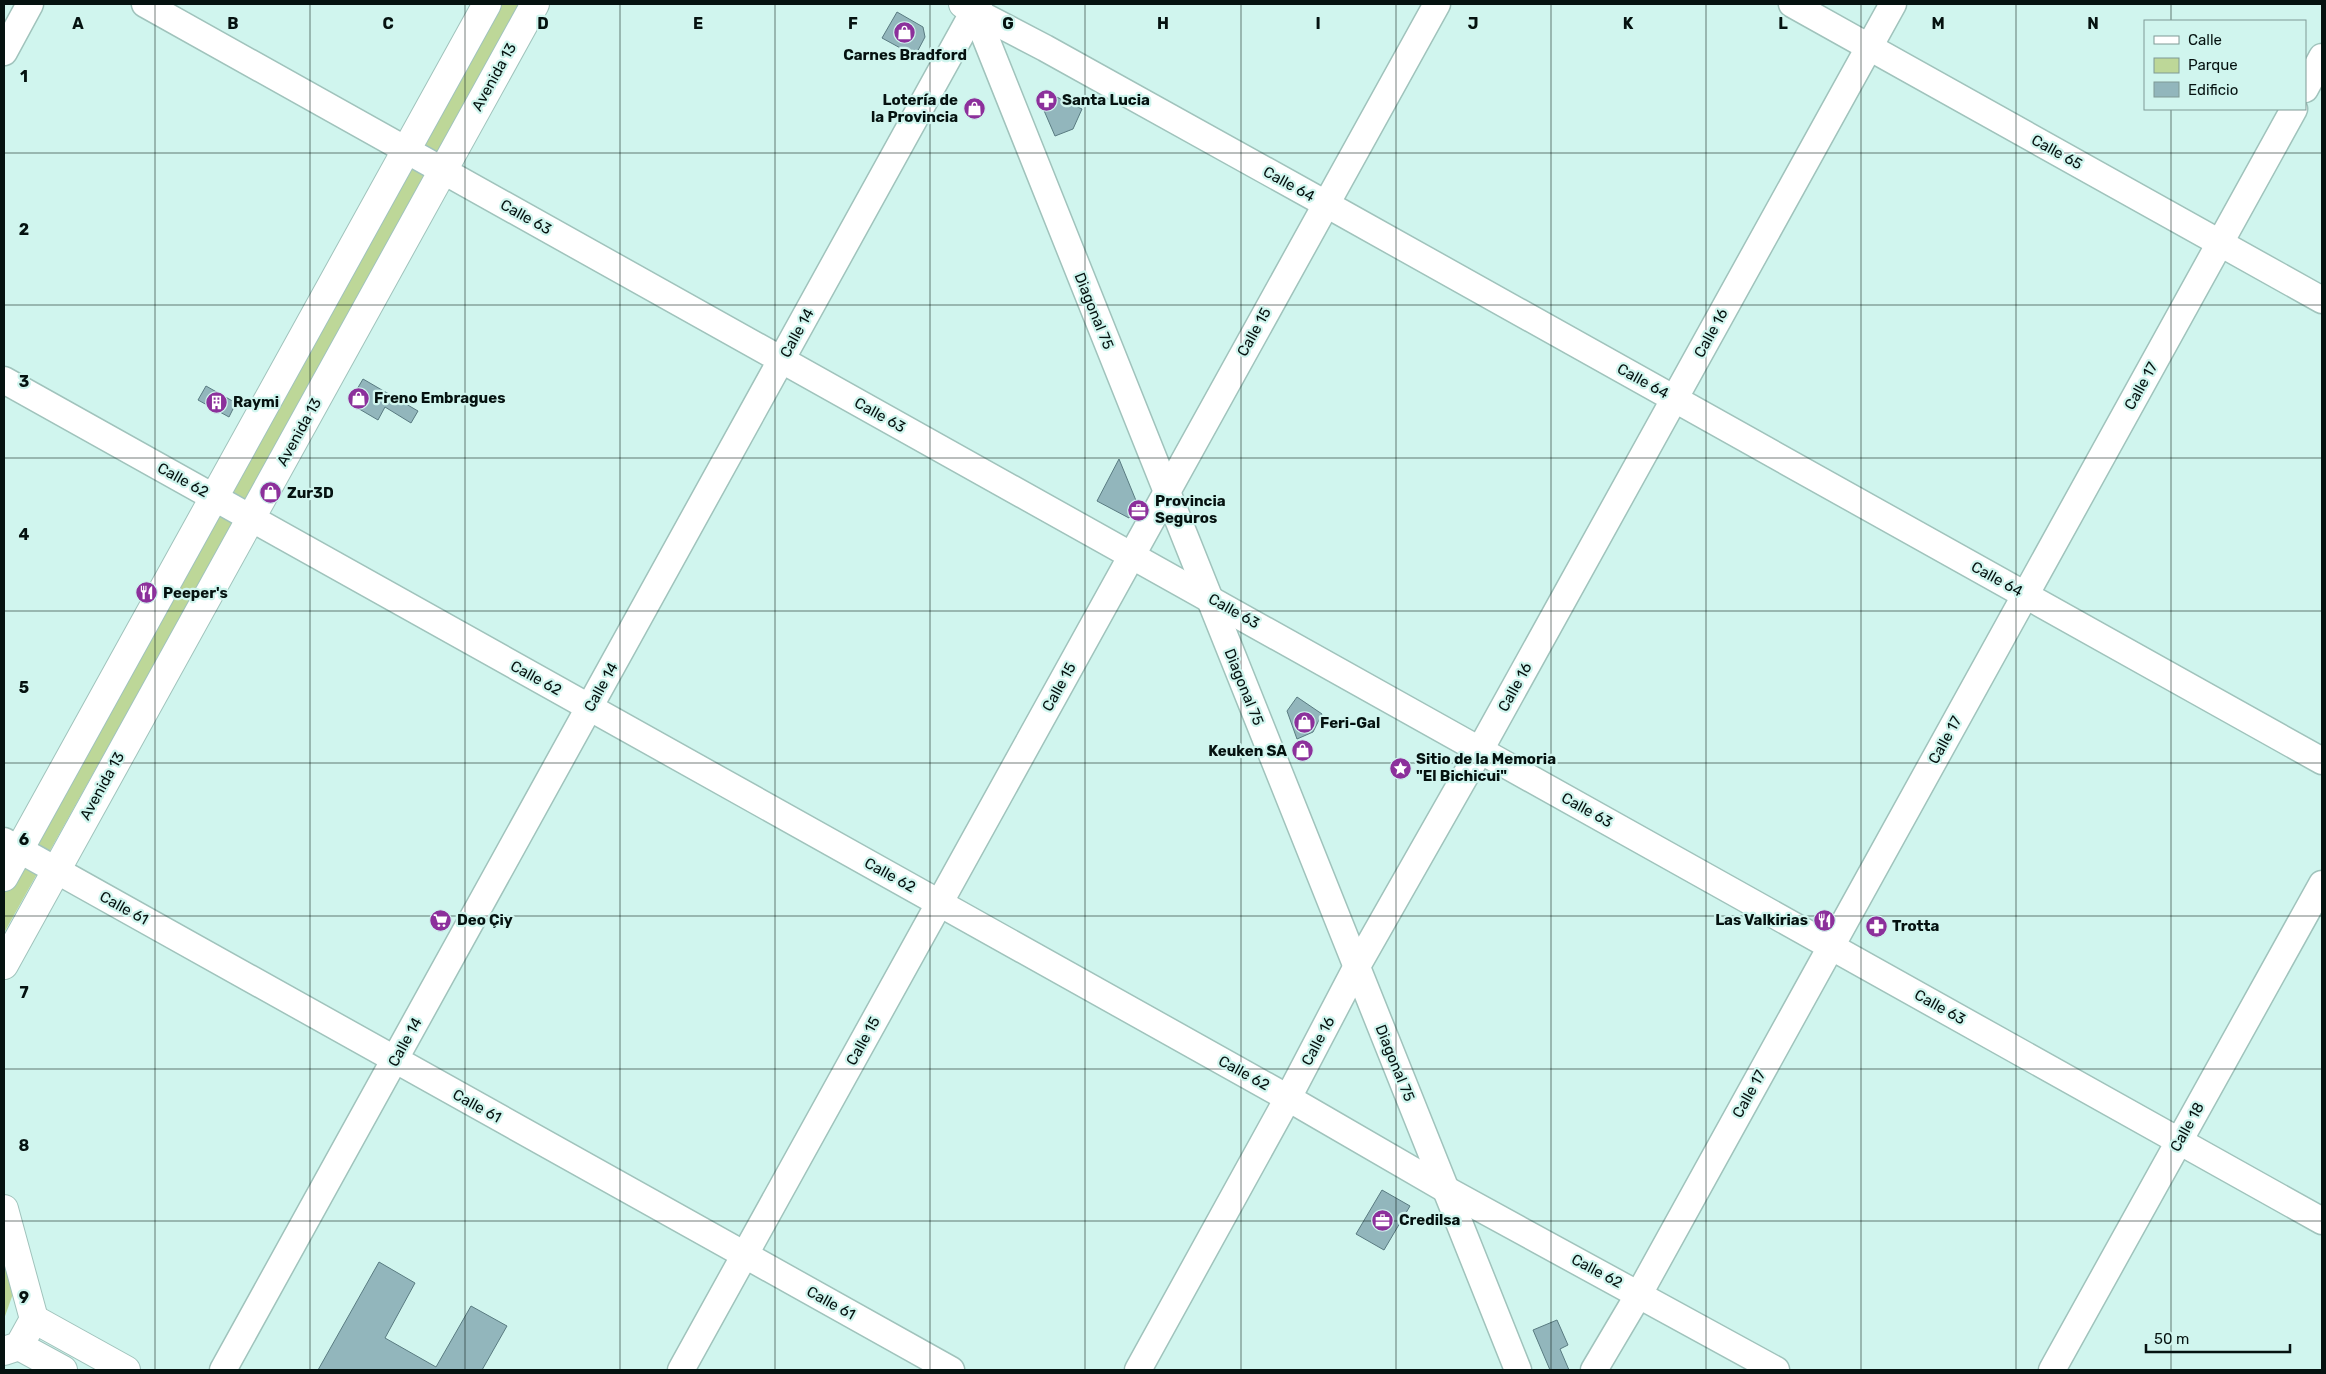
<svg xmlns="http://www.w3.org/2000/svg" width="2326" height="1374" font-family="Rubik,sans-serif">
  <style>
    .green { fill: #bdd798 }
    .building { fill: #92b6bc; stroke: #597b81 }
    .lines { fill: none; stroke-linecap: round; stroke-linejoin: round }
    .minor-casing { stroke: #a0c3bc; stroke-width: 29 }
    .major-casing { stroke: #a0c3bc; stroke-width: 30 }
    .minor { stroke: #fff; stroke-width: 26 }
    .major { stroke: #fff; stroke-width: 28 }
    .grid { fill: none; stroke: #051210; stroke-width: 1; stroke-opacity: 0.55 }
    .labels { text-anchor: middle; stroke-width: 4.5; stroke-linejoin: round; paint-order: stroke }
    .poi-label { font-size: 15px; font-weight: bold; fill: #051210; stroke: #d0f5ee; text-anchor: start }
    .street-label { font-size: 15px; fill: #051210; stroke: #d0f5ee }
    .grid-label { font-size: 16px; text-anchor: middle; font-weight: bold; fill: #051210; stroke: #d0f5ee; stroke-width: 4.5; stroke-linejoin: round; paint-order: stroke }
  </style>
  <rect width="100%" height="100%" fill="#d0f5ee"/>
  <g class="green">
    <polygon points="498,4 523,4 4,933 4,888"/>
    <polygon points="4,1258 14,1291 4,1319"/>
  </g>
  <g class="building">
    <polygon points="897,12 923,27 925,37 915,56 882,38"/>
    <polygon points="1046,92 1082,109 1073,129 1055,136 1039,99"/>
    <polygon points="363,379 418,411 411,423 385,407 378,420 349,403"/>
    <polygon points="206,386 236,403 229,417 198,400"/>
    <polygon points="1119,459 1137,503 1129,518 1097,501"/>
    <polygon points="1297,697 1322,714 1313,732 1297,739 1287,711"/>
    <polygon points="1382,1190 1410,1206 1384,1250 1356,1234"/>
    <polygon points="379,1262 415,1283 385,1338 436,1367 471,1306 507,1326 482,1370 318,1370"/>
    <polygon points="1557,1320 1568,1345 1560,1349 1569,1370 1550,1370 1533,1330"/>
  </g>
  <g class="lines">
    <defs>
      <g id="minor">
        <polyline points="145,4 2322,1221"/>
        <polyline points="972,4 1518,1370"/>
        <polyline points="1792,4 2322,300"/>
        <polyline points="974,11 1045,48 1326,204 2322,761"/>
        <polyline points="4,52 30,4"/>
        <polyline points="2305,89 2322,57"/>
        <polyline points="4,380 1288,1098 1445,1189 1776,1370"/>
        <polyline points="4,841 951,1370"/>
        <polyline points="223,1370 974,11"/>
        <polyline points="681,1370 1437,4"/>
        <polyline points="1138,1370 1288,1098 1356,968 1480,750 1893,4"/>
        <polyline points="1594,1370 1639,1294 2294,109"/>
        <polyline points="2052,1370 2322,884"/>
      </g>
      <g id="major">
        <polyline points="963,4 974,11 978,4"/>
        <polyline points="4,877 487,4"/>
        <polyline points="4,965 535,4"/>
        <polyline points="4,1209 34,1319 19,1346 4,1351"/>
        <polyline points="34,1319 126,1370"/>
        <polyline points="19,1346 63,1370"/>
      </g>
    </defs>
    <use href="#minor" class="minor-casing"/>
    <use href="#major" class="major-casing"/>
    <use href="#minor" class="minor"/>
    <use href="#major" class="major"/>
  </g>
  <path class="grid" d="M155,4V1370M310,4V1370M465,4V1370M620,4V1370M775,4V1370M930,4V1370M1085,4V1370M1241,4V1370M1396,4V1370M1551,4V1370M1706,4V1370M1861,4V1370M2016,4V1370M2171,4V21M2171,109V1370M4,153H2322M4,305H2322M4,458H2322M4,611H2322M4,763H2322M4,916H2322M4,1069H2322M4,1221H2322"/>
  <defs>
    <symbol id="shop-disc" viewBox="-11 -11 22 22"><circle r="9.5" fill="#8c309b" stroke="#d0f5ee"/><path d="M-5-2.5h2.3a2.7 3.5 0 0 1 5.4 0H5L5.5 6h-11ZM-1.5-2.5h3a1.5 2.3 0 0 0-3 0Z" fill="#fff"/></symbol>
    <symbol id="pharmacy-disc" viewBox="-11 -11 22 22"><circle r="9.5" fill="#8c309b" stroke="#d0f5ee"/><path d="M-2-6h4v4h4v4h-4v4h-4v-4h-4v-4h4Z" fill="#fff"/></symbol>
    <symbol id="building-disc" viewBox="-11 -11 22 22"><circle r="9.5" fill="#8c309b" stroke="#d0f5ee"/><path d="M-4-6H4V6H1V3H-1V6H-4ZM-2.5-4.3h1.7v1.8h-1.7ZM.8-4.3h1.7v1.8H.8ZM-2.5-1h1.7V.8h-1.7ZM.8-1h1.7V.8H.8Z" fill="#fff"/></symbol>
    <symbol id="office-disc" viewBox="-11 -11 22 22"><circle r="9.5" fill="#8c309b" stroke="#d0f5ee"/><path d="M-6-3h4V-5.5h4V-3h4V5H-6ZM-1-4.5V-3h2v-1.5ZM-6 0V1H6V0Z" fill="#fff"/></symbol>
    <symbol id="restaurant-disc" viewBox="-11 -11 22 22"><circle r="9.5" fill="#8c309b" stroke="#d0f5ee"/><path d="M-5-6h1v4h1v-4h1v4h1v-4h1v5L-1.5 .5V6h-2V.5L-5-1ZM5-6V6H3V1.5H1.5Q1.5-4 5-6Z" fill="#fff"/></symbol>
    <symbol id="sight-disc" viewBox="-11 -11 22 22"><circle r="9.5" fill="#8c309b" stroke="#d0f5ee"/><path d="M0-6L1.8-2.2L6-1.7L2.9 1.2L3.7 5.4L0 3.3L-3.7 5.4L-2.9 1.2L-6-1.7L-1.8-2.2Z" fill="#fff"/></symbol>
    <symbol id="supermarket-disc" viewBox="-11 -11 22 22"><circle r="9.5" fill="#8c309b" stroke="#d0f5ee"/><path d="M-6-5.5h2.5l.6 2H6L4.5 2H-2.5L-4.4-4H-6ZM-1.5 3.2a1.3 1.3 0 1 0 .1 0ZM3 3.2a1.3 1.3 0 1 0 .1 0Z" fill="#fff"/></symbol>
  </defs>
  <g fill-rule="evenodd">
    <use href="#shop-disc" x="892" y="20" width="25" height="25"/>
    <use href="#pharmacy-disc" x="1034" y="88" width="25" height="25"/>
    <use href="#shop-disc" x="962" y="96" width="25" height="25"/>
    <use href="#shop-disc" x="346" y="386" width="25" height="25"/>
    <use href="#building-disc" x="204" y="390" width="25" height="25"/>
    <use href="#shop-disc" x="258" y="480" width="25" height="25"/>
    <use href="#office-disc" x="1126" y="498" width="25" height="25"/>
    <use href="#restaurant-disc" x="134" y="580" width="25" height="25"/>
    <use href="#shop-disc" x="1292" y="710" width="25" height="25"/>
    <use href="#shop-disc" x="1290" y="738" width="25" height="25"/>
    <use href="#sight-disc" x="1388" y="756" width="25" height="25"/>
    <use href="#supermarket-disc" x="428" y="908" width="25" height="25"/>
    <use href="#restaurant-disc" x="1812" y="908" width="25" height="25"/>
    <use href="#pharmacy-disc" x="1864" y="914" width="25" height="25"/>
    <use href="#office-disc" x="1370" y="1208" width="25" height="25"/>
  </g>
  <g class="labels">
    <g class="poi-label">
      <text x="905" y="60" text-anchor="middle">Carnes Bradford</text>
      <text x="958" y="105" text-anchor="end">Lotería de<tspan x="958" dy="17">la Provincia</tspan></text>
      <text x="1062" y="105">Santa Lucia</text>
      <text x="374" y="403">Freno Embragues</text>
      <text x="233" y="407">Raymi</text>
      <text x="287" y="498">Zur3D</text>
      <text x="1155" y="506">Provincia<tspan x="1155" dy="17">Seguros</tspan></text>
      <text x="163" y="598">Peeper's</text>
      <text x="1320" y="728">Feri-Gal</text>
      <text x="1287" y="756" text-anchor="end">Keuken SA</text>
      <text x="1416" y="764">Sitio de la Memoria<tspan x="1416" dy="17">"El Bichicui"</tspan></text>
      <text x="457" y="925">Deo Çiy</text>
      <text x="1808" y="925" text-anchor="end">Las Valkirias</text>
      <text x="1892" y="931">Trotta</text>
      <text x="1399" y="1225">Credilsa</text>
    </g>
    <g class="street-label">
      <text transform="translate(494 77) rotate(-61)" y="5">Avenida 13</text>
      <text transform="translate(2057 152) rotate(29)" y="5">Calle 65</text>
      <text transform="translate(1289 184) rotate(29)" y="5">Calle 64</text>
      <text transform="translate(526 217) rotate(29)" y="5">Calle 63</text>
      <text transform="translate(1094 311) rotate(68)" y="5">Diagonal 75</text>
      <text transform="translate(1254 332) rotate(-61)" y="5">Calle 15</text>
      <text transform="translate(797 333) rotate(-61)" y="5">Calle 14</text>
      <text transform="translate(1711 333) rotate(-61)" y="5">Calle 16</text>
      <text transform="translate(1643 381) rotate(29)" y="5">Calle 64</text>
      <text transform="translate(2141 386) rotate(-61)" y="5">Calle 17</text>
      <text transform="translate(880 415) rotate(29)" y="5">Calle 63</text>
      <text transform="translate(299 432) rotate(-61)" y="5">Avenida 13</text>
      <text transform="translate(183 480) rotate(29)" y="5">Calle 62</text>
      <text transform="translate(1997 579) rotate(29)" y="5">Calle 64</text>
      <text transform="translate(1234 611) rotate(29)" y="5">Calle 63</text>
      <text transform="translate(536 678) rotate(29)" y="5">Calle 62</text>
      <text transform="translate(601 687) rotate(-61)" y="5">Calle 14</text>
      <text transform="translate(1059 687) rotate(-61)" y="5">Calle 15</text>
      <text transform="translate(1244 687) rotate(68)" y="5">Diagonal 75</text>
      <text transform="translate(1515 687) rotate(-61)" y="5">Calle 16</text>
      <text transform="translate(1945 740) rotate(-61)" y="5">Calle 17</text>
      <text transform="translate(102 786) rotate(-61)" y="5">Avenida 13</text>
      <text transform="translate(1587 810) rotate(29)" y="5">Calle 63</text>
      <text transform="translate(890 875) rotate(29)" y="5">Calle 62</text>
      <text transform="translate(124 908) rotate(29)" y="5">Calle 61</text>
      <text transform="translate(1940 1007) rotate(29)" y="5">Calle 63</text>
      <text transform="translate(863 1041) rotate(-61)" y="5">Calle 15</text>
      <text transform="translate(1318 1041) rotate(-62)" y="5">Calle 16</text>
      <text transform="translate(405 1042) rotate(-61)" y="5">Calle 14</text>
      <text transform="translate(1395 1063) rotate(68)" y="5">Diagonal 75</text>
      <text transform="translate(1244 1073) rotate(29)" y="5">Calle 62</text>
      <text transform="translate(1749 1094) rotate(-61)" y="5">Calle 17</text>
      <text transform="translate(477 1106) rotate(29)" y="5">Calle 61</text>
      <text transform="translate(2187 1127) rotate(-61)" y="5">Calle 18</text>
      <text transform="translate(1597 1271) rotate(28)" y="5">Calle 62</text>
      <text transform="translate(831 1303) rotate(29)" y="5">Calle 61</text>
    </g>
  </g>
  <g class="grid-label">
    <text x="78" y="29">A</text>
    <text x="233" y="29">B</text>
    <text x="388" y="29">C</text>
    <text x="543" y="29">D</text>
    <text x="698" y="29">E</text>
    <text x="853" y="29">F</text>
    <text x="1008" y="29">G</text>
    <text x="1163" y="29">H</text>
    <text x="1318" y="29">I</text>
    <text x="1473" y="29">J</text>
    <text x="1628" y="29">K</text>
    <text x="1783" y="29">L</text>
    <text x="1938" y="29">M</text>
    <text x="2093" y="29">N</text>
    <text x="24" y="82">1</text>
    <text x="24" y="235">2</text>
    <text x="24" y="387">3</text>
    <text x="24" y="540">4</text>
    <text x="24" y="693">5</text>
    <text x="24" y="845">6</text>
    <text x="24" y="998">7</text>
    <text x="24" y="1151">8</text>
    <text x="24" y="1303">9</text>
  </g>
  <rect width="2326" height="1374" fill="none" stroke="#051210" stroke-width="10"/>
  <rect x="2144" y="20" width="162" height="90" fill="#d0f5ee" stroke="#7f9a95"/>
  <rect x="2154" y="36" width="25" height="8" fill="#ffffff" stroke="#7f9a95"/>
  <text x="2188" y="45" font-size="15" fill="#051210">Calle</text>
  <rect x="2154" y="58" width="25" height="15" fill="#bdd798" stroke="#7f9a95"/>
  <text x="2188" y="70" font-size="15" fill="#051210">Parque</text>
  <rect x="2154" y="82" width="25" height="15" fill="#92b6bc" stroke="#7f9a95"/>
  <text x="2188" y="95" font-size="15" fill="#051210">Edificio</text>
  <path d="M2146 1344v8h144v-8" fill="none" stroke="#051210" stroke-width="2.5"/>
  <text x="2154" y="1344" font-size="15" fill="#051210" stroke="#d0f5ee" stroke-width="4" paint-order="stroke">50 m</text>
</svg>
